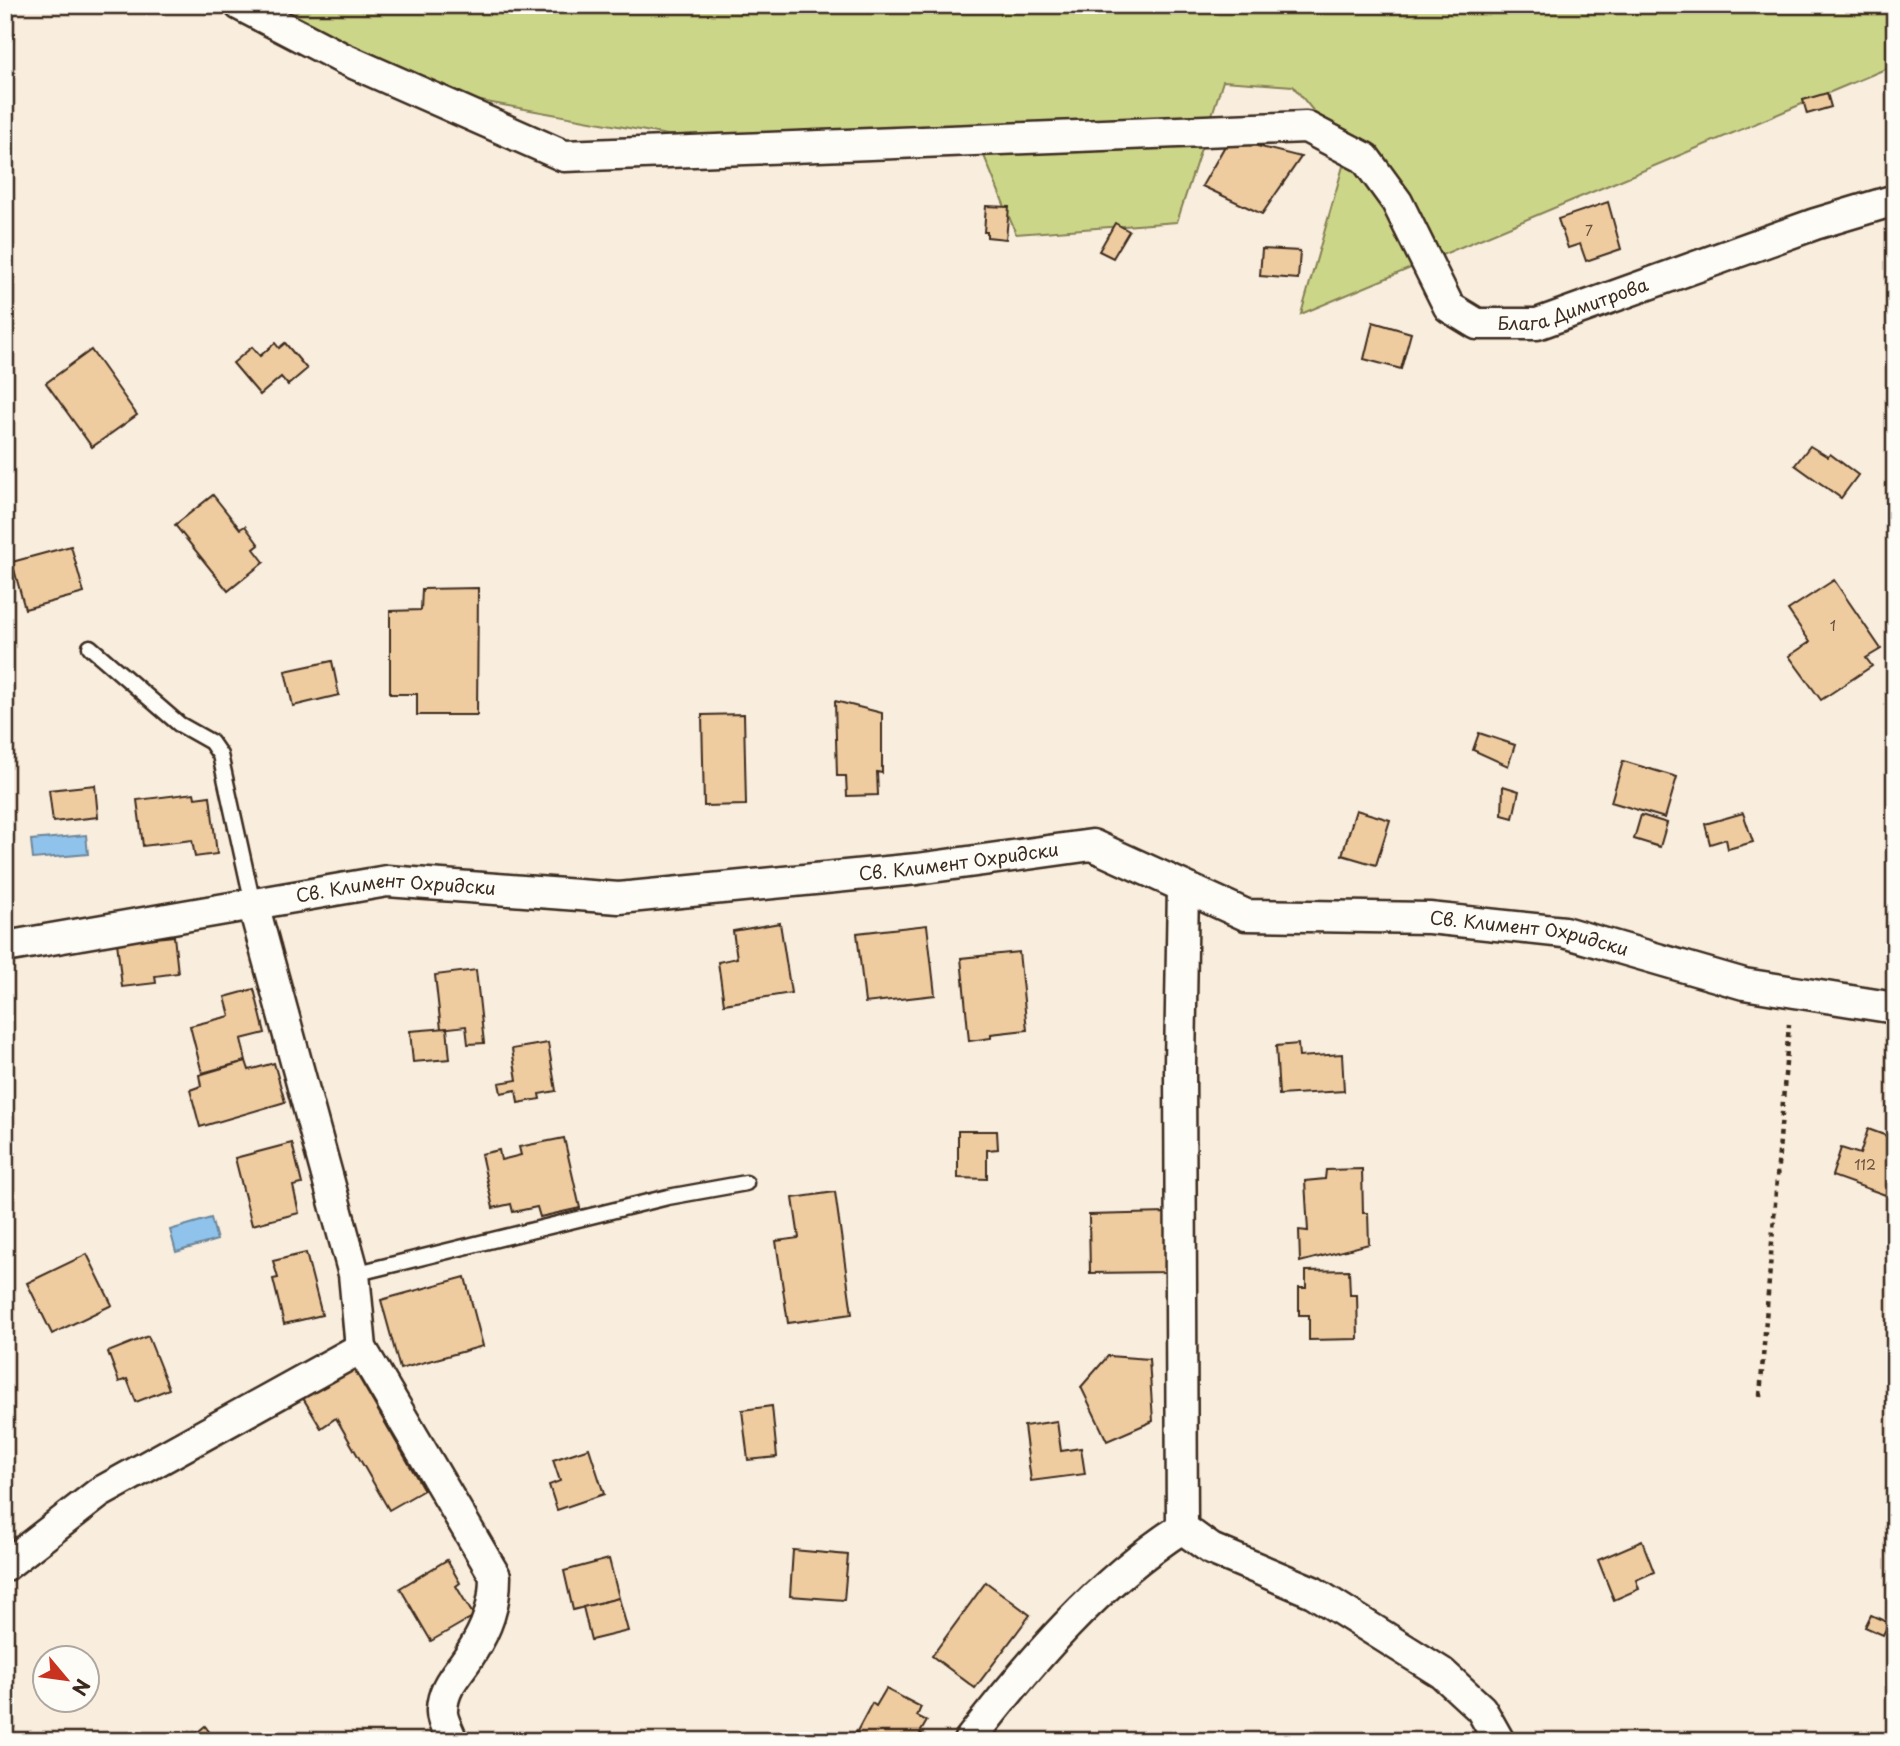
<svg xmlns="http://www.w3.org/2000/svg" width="1900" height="1746" font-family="'Playpen Sans',sans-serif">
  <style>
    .green { fill: #ccd689; stroke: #848054; stroke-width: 2 }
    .water { fill: #8fc3ec; stroke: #6d869a; stroke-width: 2 }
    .building { fill: #efcba0; stroke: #3b2a1e; stroke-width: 2 }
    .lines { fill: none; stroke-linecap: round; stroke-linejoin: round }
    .service-casing { stroke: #3b2a1e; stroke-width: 19 }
    .minor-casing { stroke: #3b2a1e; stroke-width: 35 }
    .path { stroke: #3b2a1e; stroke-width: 4.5; stroke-dasharray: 5 5; stroke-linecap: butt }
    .service { stroke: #fdfcf7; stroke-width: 14 }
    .minor { stroke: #fdfcf7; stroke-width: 30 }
    .labels { text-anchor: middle; stroke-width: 5; stroke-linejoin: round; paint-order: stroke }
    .number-label { font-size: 14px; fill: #68523e }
    .street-label { font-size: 18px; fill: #3b2a1e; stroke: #fdfcf7 }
  </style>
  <rect width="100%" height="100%" fill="#f9eddd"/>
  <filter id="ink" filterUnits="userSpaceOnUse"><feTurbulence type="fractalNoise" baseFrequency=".0143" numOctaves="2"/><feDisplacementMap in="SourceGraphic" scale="14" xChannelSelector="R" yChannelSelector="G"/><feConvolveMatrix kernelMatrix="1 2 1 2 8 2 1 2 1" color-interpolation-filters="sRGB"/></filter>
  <g filter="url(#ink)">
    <polygon class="green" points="230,5 1895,5 1895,65 1301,314 1347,152 1293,86 1223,81 1177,222 1016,234 974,131 733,147 431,92"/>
    <g class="water">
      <polygon points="86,835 88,854 33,859 31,840"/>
      <polygon points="211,1218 217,1240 176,1252 170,1230"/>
    </g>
    <g class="building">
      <polygon points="1827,93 1831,107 1807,114 1803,100"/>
      <polygon points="1229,139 1301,157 1262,214 1202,186"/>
      <polygon points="1608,202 1621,249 1586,261 1580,244 1568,248 1558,219"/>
      <polygon points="986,206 1009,207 1006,239 987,237 987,232 984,232"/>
      <polygon points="1115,223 1129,231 1113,258 1099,251"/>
      <polygon points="1262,249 1300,251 1298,279 1260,276"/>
      <polygon points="1373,322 1411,333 1401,369 1364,359"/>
      <polygon points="275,343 279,348 285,343 307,369 288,385 281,377 260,395 233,363 252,347 260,356"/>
      <polygon points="91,350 137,415 92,447 46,383"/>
      <polygon points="1810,446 1828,457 1830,454 1858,475 1841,498 1795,465"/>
      <polygon points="213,495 240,529 245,526 259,545 254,549 264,562 228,591 175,525"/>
      <polygon points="71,546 84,593 25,609 12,562"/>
      <polygon points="1834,580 1881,649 1866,658 1872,666 1821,700 1789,656 1810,642 1788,610"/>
      <polygon points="478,588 477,715 417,715 417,694 390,694 390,611 421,610 422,589"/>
      <polygon points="332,661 339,695 293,706 285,671"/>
      <polygon points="835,701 882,713 882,773 877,772 878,795 847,796 846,776 837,776"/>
      <polygon points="744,714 746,805 704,806 702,715"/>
      <polygon points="1479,733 1515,745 1508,766 1473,750"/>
      <polygon points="1623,761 1677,777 1665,818 1611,802"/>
      <polygon points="95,785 98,817 53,822 49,790"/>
      <polygon points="1503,786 1519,791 1513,818 1502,815"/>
      <polygon points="194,793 195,798 210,796 217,854 195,857 192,840 143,846 137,800"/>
      <polygon points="1356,810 1390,820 1376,865 1342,855"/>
      <polygon points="1743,813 1753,842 1728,849 1726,839 1710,844 1705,824"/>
      <polygon points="1641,815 1667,823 1660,847 1634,839"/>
      <polygon points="780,923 791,993 724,1004 718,962 737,958 733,931"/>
      <polygon points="927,925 935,995 865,1003 857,933"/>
      <polygon points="174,936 178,973 155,976 156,983 122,987 117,942"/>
      <polygon points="1019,952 1027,1030 991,1034 991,1038 969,1041 961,958"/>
      <polygon points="476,970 484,1043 468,1044 466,1026 441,1029 435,975"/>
      <polygon points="254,989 265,1033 241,1039 246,1061 202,1073 190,1026 230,1016 225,997"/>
      <polygon points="447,1028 450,1059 413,1062 410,1031"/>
      <polygon points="548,1043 556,1091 539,1094 540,1099 518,1103 516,1090 501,1093 499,1083 517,1080 512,1049"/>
      <polygon points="1298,1044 1299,1057 1342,1054 1344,1091 1279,1095 1276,1046"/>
      <polygon points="246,1061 249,1070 274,1063 285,1102 200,1127 190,1090 201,1086 199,1075"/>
      <polygon points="1868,1129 1895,1139 1894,1198 1832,1176 1841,1148 1860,1154"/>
      <polygon points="958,1131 997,1131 998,1149 987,1150 987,1179 958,1178"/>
      <polygon points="564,1138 580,1208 540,1217 537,1207 513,1212 511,1204 493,1208 481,1154 499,1150 501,1160 521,1155 519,1147"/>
      <polygon points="292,1143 302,1184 293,1186 299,1213 252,1225 235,1158"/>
      <polygon points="1362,1169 1363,1213 1368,1213 1369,1244 1300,1262 1299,1230 1308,1231 1305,1181 1325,1179 1326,1170"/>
      <polygon points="835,1192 852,1314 788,1323 776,1241 799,1238 793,1198"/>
      <polygon points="1167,1213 1169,1272 1090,1273 1089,1215"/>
      <polygon points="306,1253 322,1315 284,1324 273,1279 278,1278 273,1261"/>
      <polygon points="87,1254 112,1305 52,1334 27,1283"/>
      <polygon points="1349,1270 1350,1295 1357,1295 1358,1339 1309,1340 1309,1315 1299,1315 1299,1288 1306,1288 1306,1271"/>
      <polygon points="465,1277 483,1346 400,1369 381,1300"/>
      <polygon points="148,1336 169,1389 136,1402 127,1379 119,1382 108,1352"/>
      <polygon points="1108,1356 1149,1359 1153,1421 1107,1441 1081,1387"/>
      <polygon points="354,1369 424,1490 389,1510 336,1418 321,1428 303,1398"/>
      <polygon points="772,1406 777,1457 748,1460 742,1410"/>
      <polygon points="1057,1421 1061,1451 1081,1448 1085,1474 1031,1481 1024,1426"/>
      <polygon points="589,1448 604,1494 557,1510 549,1485 560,1481 553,1460"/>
      <polygon points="1642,1541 1654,1572 1636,1580 1639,1589 1614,1600 1598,1560"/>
      <polygon points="793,1550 848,1555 844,1600 790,1596"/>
      <polygon points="609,1559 619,1598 573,1610 564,1571"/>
      <polygon points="447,1560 460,1583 456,1586 474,1616 431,1641 400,1588"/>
      <polygon points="986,1582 1030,1615 975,1688 932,1656"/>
      <polygon points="619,1598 628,1631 591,1640 583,1607"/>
      <polygon points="1871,1615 1889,1623 1883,1635 1865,1627"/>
      <polygon points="886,1689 921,1707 917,1716 927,1721 920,1733 927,1737 925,1741 855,1741 855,1735 872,1703 876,1706"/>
      <polygon points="5,1715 14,1727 7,1731 14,1741 5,1741"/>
      <polygon points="205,1726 216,1741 187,1741"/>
    </g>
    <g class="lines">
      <defs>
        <g id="service">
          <polyline points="90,647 179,724 211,742 220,755 253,904"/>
          <polyline points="354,1274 668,1197 746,1183"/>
        </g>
        <g id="minor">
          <path id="s1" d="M240,5L342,58L564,156L1306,127L1365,158L1397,202L1449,307L1477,324H1537L1815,224L1895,200"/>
          <polyline points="1183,887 1180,1065 1182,1528 1211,1549 1313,1592 1442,1673 1481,1709 1499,1741"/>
          <path d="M253,904L354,1274L361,1348L495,1576C495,1606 487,1628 471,1653C459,1673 443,1685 442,1710C441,1719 449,1732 452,1741"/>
          <path id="s2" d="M5,947L387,881L619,898L917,869L1092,845L1246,915L1429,918L1564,932L1744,984L1895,1008"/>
          <polyline points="5,1566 99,1493 361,1348"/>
          <path d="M969,1741C1030,1662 1098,1582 1182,1528"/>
        </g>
      </defs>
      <use href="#service" class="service-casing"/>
      <use href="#minor" class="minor-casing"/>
      <polyline class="path" points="1760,1396 1789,1024"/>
      <use href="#service" class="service"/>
      <use href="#minor" class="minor"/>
    </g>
  </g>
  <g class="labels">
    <g class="number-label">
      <text x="1589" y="236">7</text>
      <text x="1833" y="631">1</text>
      <text x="1865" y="1170">112</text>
    </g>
    <g class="street-label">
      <text dy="6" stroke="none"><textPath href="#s1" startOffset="1470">Блага Димитрова</textPath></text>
      <text dy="6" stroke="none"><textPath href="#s2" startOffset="962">Св. Климент Охридски</textPath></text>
      <text dy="6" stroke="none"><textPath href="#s2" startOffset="396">Св. Климент Охридски</textPath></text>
      <text dy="6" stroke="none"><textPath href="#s2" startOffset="1550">Св. Климент Охридски</textPath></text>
    </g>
  </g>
  <rect width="1900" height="1746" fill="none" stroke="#fdfcf7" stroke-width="28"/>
  <rect x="14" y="14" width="1872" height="1718" fill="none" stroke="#3b2a1e" stroke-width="2.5" filter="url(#ink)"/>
  <g transform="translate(66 1679) rotate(119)"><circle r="33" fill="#fdfcf7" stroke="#afa8a0" stroke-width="2"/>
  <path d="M0-5L12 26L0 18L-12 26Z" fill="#c8321e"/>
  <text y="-10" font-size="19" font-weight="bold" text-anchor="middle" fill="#3b2a1e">N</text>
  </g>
</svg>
